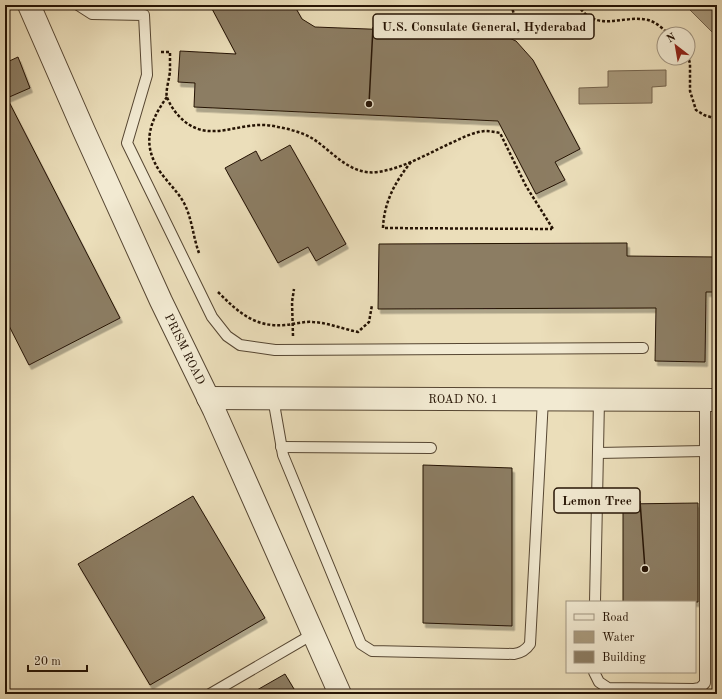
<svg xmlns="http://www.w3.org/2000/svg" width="722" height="699" font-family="'Old Standard TT',serif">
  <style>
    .water { fill: #a8997c; stroke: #74634c }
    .building { fill: #8c7d63; stroke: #251304; filter: url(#shadow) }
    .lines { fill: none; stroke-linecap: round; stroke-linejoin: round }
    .service-casing { stroke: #564632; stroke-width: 12 }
    .tertiary-casing { stroke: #564632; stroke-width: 24 }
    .path { stroke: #251304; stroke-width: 2.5; stroke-dasharray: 3 2; stroke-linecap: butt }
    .service { stroke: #f2ead2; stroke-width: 10 }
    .tertiary { stroke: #f2ead2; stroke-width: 22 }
    .labels { text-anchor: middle; stroke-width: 3.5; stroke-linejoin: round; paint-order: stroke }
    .street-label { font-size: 12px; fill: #251304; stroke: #f2ead2 }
    .leader { fill: none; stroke: #251304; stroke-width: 1.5 }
    .callout-dot { fill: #251304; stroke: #f2ead2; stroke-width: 1.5 }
    .callout { fill: #f2ead2; stroke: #251304; stroke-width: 1.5 }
    .callout-label { font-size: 13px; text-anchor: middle; font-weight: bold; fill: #251304 }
  </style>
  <defs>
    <filter id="shadow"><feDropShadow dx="2.5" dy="4.5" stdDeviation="0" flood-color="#0004"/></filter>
  </defs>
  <rect width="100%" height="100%" fill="#ebdeba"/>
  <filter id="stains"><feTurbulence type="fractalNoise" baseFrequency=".005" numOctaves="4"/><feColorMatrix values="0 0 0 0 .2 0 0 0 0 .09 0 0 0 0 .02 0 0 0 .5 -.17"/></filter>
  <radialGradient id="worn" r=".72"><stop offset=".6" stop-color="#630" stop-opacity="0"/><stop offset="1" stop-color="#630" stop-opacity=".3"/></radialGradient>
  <g class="water">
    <polygon points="685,5 717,5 717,37"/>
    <polygon points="666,70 666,86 652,87 652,103 579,104 579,88 608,87 608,71"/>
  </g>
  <g class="building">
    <polygon points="210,5 294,5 302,19 315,27 500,34 516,41 533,60 580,149 555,162 565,180 536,194 498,121 194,107 195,83 178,82 180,51 236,54"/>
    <polygon points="18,57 30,88 7,98 120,318 29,365 5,318 5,63"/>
    <polygon points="290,145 346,244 316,261 308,247 278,263 225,168 256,151 261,161"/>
    <polygon points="627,243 627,256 717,257 717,292 706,292 705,362 655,361 656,308 378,309 379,244"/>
    <polygon points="423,465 512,468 512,626 423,623"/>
    <polygon points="193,496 265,618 150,685 78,564"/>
    <polygon points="698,503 698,602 623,602 623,504"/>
    <polygon points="285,674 297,694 250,694"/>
  </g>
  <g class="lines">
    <defs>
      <g id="service">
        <polyline points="78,5 92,14 144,15 147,75 127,143 212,317 227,336 240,345 275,350 643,348"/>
        <path d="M273,398L283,455L361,644L372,651L514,654C521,653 526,650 530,644L543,399"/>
        <polyline points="281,447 431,448"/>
        <polyline points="598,453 705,451"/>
        <polyline points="595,602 599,400"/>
        <polyline points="594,672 599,682 608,688 694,689 700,688 705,683 705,400"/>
        <polyline points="210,694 313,634"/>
      </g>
      <g id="tertiary">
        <polyline points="29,5 84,131 161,301 214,410 340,694"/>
        <polyline points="208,398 717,400"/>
      </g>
    </defs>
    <use href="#service" class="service-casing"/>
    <use href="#tertiary" class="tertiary-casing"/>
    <g class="path">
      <polyline points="511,5 514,14 525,30"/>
      <path d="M578,5C596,34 623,14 648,20C656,22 663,29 669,34"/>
      <path d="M161,52H170C170,58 170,65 170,70C170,77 165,92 167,97C169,103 174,111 178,115C208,149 241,117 278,127C289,129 300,132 310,137C332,150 349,176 378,172C404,168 427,154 451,143C462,138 473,132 485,131C490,131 495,132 500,133L526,186L553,229"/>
      <polyline points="688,55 690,64 690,91 696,110 704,115 717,119"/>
      <path d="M167,97C149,122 141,145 161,173C169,184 178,192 184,203C192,218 193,237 199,253"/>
      <path d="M411,162C395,182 384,202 383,228L552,229"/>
      <path d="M218,292C238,312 255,328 286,325C295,324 305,321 313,322C329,323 343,329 358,332L369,322L372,305"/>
      <polyline points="293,336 292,302 294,289"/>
    </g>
    <use href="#service" class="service"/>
    <use href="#tertiary" class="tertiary"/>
  </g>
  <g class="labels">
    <g class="street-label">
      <text transform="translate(185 349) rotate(64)" y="4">PRISM ROAD</text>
      <text x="463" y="403">ROAD NO. 1</text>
    </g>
  </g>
  <path class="leader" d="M369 104L373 27M645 569L640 501"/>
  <g class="callout-dot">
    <circle cx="369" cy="104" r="4"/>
    <circle cx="645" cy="569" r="4"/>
  </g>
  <g class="callout">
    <rect x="373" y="14" width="221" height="25" rx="4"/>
    <rect x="554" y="488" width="86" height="25" rx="4"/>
  </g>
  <g class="callout-label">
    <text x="484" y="31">U.S. Consulate General, Hyderabad</text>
    <text x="597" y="505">Lemon Tree</text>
  </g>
  <rect width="722" height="699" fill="none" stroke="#ebdeba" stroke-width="20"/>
  <rect x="6" y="6" width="710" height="687" fill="none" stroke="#251304" stroke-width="2"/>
  <rect x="10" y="10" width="702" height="679" fill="none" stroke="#251304"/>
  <rect x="566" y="601" width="130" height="72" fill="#f2ead2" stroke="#a09480"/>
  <rect x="574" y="614" width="20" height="6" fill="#f2ead2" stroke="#a09480"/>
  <text x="602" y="621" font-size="12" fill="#251304">Road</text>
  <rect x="574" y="631" width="20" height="12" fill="#a8997c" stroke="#a09480"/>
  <text x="602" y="641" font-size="12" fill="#251304">Water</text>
  <rect x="574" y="651" width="20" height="12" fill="#8c7d63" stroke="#a09480"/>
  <text x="602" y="661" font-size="12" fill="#251304">Building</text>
  <g transform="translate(676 46) rotate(329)"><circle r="19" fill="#f2ead2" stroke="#a09480"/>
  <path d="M0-3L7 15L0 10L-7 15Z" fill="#8f2418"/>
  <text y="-6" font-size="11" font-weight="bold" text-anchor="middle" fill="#251304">N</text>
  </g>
  <path d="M28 665v6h59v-6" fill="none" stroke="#251304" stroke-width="2"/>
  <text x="34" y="665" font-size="12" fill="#251304" stroke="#f2ead2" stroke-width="3" paint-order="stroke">20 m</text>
  <rect width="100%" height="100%" filter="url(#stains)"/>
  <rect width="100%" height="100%" fill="url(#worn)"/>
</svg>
